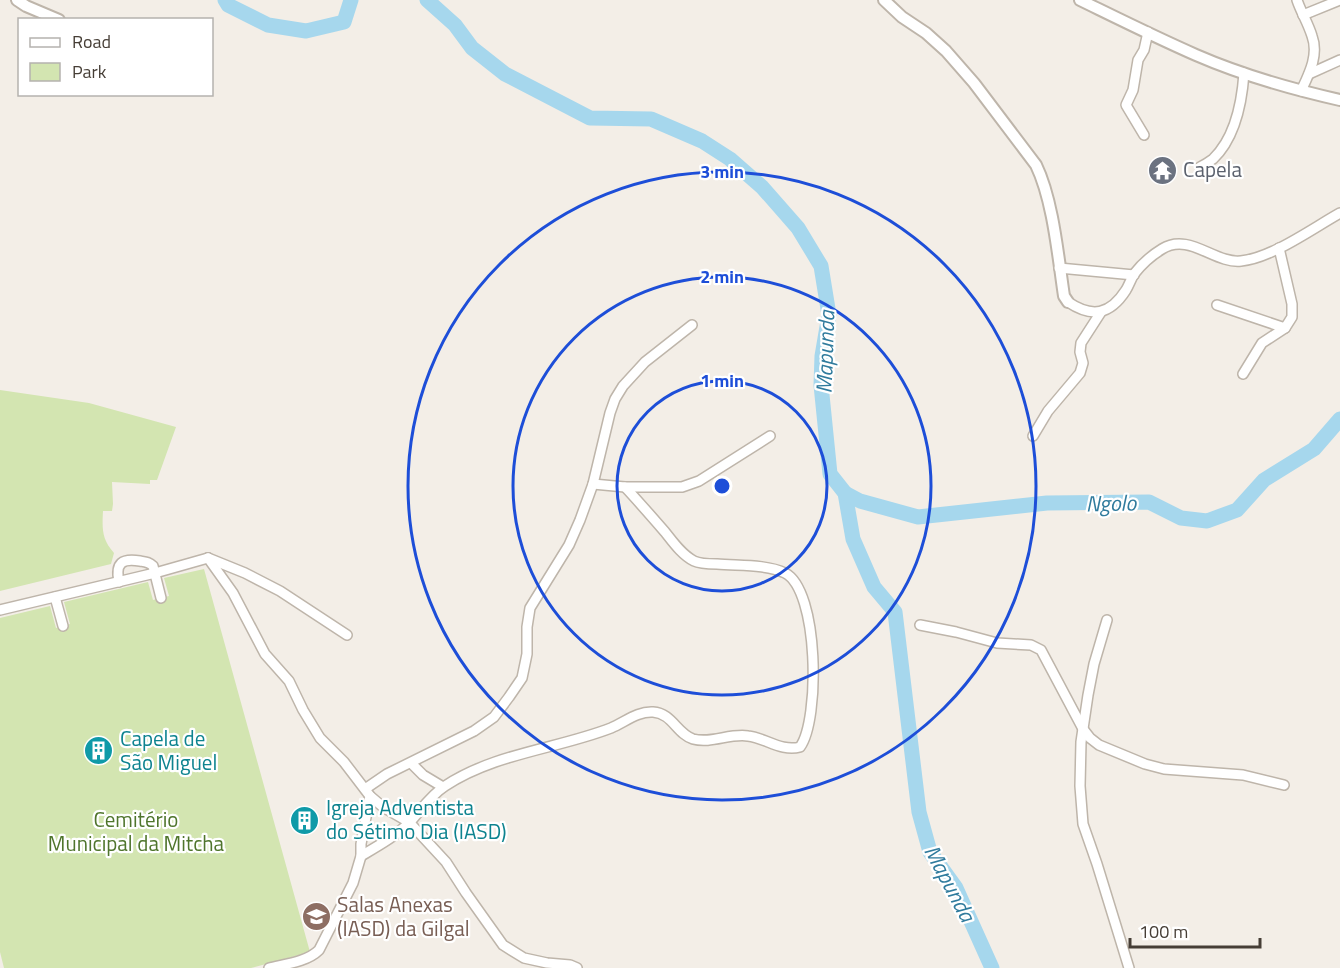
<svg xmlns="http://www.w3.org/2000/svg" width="1340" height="968" font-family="'Titillium Web',sans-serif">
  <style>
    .green { fill: #d3e5b1 }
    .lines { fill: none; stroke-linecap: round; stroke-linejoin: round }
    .river { stroke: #a6d7ed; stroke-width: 15 }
    .minor-casing { stroke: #beb5aa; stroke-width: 12 }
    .tertiary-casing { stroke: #beb5aa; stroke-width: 14 }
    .minor { stroke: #fff; stroke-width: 9 }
    .tertiary { stroke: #fff; stroke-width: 10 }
    .ring { fill: none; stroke: #1d4ed8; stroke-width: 3 }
    .labels { text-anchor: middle; stroke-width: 4.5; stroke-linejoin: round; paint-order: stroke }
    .worship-label { font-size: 21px; fill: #5b616d; stroke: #fff; text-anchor: start }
    .culture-label { font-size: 21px; fill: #0d838f; stroke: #fff; text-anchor: start }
    .park-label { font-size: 21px; fill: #4f752c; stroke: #fff }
    .education-label { font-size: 21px; fill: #785e54; stroke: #fff; text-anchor: start }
    .water-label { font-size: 22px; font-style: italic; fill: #307b9d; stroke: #fff }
    .centre { fill: #1d4ed8; stroke: #fff; stroke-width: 3 }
    .ring-label { font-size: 18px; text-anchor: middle; font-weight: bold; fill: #1d4ed8; stroke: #fff; stroke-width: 4.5; stroke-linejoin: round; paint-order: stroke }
  </style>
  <rect width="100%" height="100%" fill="#f3eee7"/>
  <g class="green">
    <path d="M0,390L89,403L176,427L157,480H150V484L112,482L113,504L112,511H103C102,530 102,539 114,553L111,564L0,591Z"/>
    <polygon points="204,569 310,952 251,968 4,968 0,952 0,618 50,606 56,628 70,624 64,602 148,582 153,600 169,596 164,578"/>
  </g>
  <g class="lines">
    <g class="river">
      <polyline points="225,0 228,5 268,25 306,31 344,22 351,0"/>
      <polyline points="427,0 455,25 472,48 505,74 590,118 651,119 702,141 730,159 762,187 798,228 821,266 829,315 822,356 821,385 830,474 845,493 853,539 874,587 895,612 919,812 930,852 956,888 992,968"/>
      <polyline points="845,493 860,501 918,517 1047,503 1149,502 1181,518 1207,521 1237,510 1264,480 1314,449 1340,419"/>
    </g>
    <defs>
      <g id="minor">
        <path d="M1297,0C1301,12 1308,23 1312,36C1319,55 1309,74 1301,91"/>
        <polyline points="1303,15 1340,0"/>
        <polyline points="1309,74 1340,60"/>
        <polyline points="1144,135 1126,105 1133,90 1138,60 1144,50 1148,32"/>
        <path d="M1200,167C1204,165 1209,162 1213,159C1235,138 1242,102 1244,73"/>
        <polyline points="1059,268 1134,275"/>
        <path d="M1068,302C1092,318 1110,315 1126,290C1129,285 1131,279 1134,274C1141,265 1152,255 1162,249C1189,232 1215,264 1241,261C1272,258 1313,228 1340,213"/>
        <polyline points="1217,305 1285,328"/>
        <polyline points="1243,374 1262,343 1285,328 1292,317 1292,304 1279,248"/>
        <polyline points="1033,436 1048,411 1080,373 1083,363 1080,352 1081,343 1101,312"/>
        <polyline points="593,484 625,487 682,487 699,481 770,436"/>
        <polyline points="208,558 233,593 265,654 289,681 303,710 320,738 344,762 370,796 383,807 409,822 446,862 466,893 503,945 524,958 547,963 570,965 577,968"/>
        <polyline points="208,558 245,573 280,591 347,635"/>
        <path d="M119,582C115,563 122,558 140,561C146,562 149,562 153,566L161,598"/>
        <polyline points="55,597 63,626"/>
        <polyline points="0,610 155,573 208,558"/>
        <polyline points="1107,620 1094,664 1088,695 1081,742 1080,786 1083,824 1097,864 1129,968"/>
        <polyline points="920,625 956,632 997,643 1031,645 1041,650 1083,729 1090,738 1099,745 1145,764 1164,769 1243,775 1284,785"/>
        <polyline points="411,763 423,775 443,787"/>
        <polyline points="365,789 387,774 474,731 494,717 509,697 522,678 527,654 527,627 530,608 569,545 580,520 593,484 610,413 615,399 623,386 645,362 692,325"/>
        <path d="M361,856C378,846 396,836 410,822C421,810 431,795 445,786C495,753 557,749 611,728C625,722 638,711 653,712C672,713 677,734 693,739C711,744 730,733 748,736C766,738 781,752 800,747C820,720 819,590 785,573C766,564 738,566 717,564C710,564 700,564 694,561C682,555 673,542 665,532C652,517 639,502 625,487"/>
        <path d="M269,968C285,964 307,962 319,950L353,883L361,856V844L370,796"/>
      </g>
      <g id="tertiary">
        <polyline points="17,0 26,6 59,20"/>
        <path d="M884,0L902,17L926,33L946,51L974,83L1036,165C1053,200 1058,256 1064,296L1068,302"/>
        <path d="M1080,0C1119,19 1157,38 1196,55C1242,75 1291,89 1340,100"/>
      </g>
    </defs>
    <use href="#minor" class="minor-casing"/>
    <use href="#tertiary" class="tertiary-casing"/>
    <use href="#minor" class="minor"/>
    <use href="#tertiary" class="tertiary"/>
  </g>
  <g class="ring">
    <circle cx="722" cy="486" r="105"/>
    <circle cx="722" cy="486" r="209"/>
    <circle cx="722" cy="486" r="314"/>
  </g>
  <defs>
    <symbol id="temple-disc" viewBox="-11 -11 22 22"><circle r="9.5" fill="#6b7280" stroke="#fff"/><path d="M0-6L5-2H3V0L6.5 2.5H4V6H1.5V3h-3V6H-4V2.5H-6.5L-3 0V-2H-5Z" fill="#fff"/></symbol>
    <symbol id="building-disc" viewBox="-11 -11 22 22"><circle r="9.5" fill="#0f9aa8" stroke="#fff"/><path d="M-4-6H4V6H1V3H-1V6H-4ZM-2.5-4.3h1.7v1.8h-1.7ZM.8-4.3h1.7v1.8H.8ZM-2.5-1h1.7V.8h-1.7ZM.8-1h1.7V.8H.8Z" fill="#fff"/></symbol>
    <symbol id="school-disc" viewBox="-11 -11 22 22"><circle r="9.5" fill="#8d6e63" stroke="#fff"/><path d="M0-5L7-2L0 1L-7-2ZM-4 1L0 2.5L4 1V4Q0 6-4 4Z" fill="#fff"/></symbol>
  </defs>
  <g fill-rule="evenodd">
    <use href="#temple-disc" x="1146" y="154" width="33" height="33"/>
    <use href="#building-disc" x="82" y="734" width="33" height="33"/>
    <use href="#building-disc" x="288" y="804" width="33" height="33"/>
    <use href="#school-disc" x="300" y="900" width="33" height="33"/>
  </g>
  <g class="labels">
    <g class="worship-label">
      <text x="1183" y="177">Capela</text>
    </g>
    <g class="culture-label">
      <text x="120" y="746">Capela de<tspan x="120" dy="24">São Miguel</tspan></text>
      <text x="326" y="815">Igreja Adventista<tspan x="326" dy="24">do Sétimo Dia (IASD)</tspan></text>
    </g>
    <g class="park-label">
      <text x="136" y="827">Cemitério<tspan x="136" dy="24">Municipal da Mitcha</tspan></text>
    </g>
    <g class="education-label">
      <text x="337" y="912">Salas Anexas<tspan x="337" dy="24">(IASD) da Gilgal</tspan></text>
    </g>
    <g class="water-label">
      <text transform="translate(825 352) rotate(-88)" y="8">Mapunda</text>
      <text transform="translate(1111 503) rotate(-1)" y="8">Ngolo</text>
      <text transform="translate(950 883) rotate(62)" y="8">Mapunda</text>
    </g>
  </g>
  <circle cx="722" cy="486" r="9" class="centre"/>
  <g class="ring-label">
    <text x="722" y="178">3 min</text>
    <text x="722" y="283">2 min</text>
    <text x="722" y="387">1 min</text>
  </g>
  <rect x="18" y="18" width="195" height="78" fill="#ffffff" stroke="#b5b2af" stroke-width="1.5"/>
  <rect x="30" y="38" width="30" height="9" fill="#ffffff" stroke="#b5b2af" stroke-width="1.5"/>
  <text x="72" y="48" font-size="18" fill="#463e36">Road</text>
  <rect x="30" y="63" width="30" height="18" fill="#d3e5b1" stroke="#b5b2af" stroke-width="1.5"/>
  <text x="72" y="78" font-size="18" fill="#463e36">Park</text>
  <path d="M1130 938v9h130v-9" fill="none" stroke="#463e36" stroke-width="3"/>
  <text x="1139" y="938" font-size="18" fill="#463e36" stroke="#ffffff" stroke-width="4.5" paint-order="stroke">100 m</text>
</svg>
